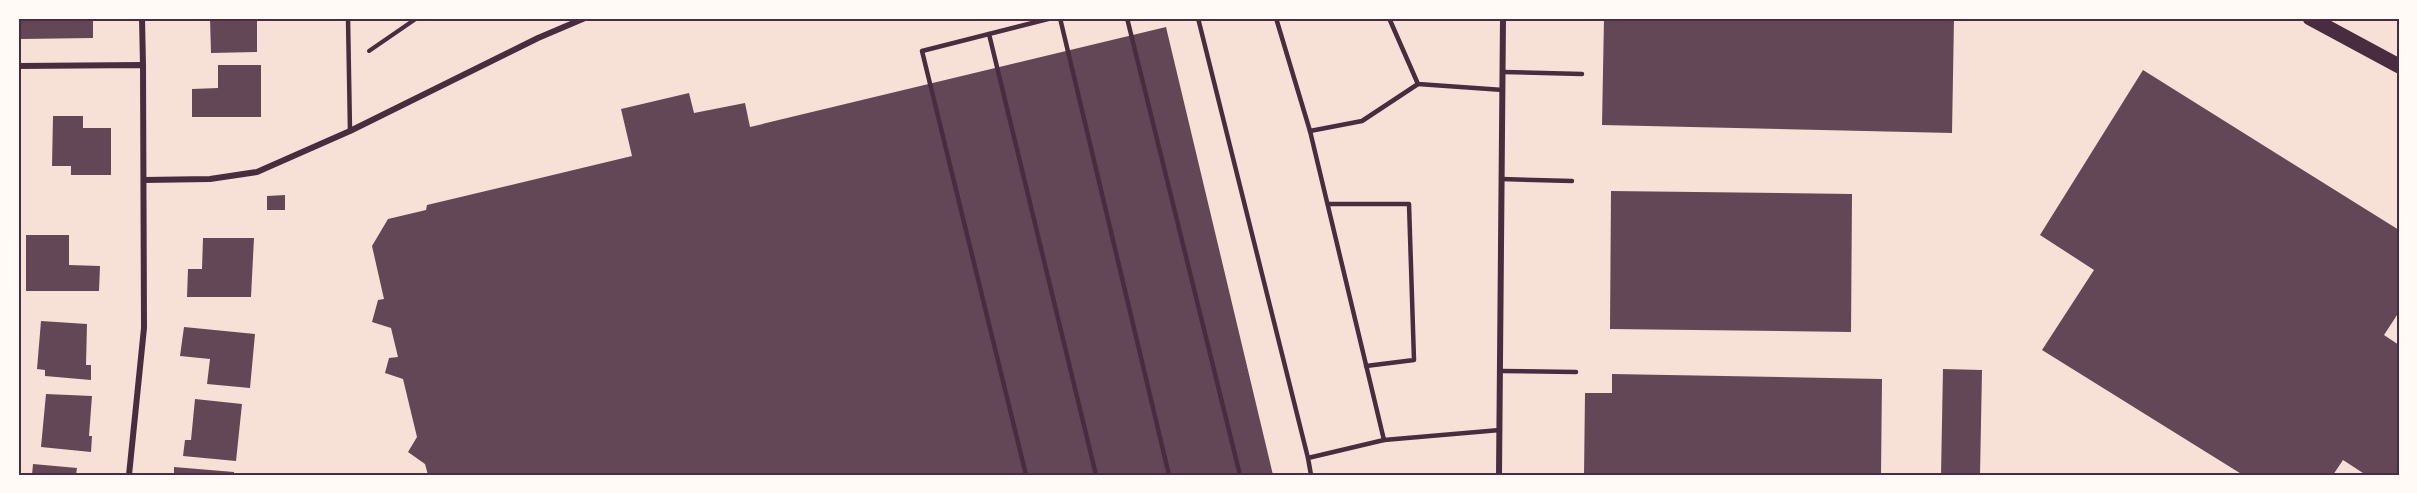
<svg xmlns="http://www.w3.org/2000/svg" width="2417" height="493" font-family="Bitter,serif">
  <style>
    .building { fill: #644757 }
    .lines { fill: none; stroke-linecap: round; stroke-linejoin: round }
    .path { stroke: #4a2c40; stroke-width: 4 }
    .service { stroke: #4a2c40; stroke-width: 4.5 }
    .minor { stroke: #4a2c40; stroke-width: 6 }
    .primary { stroke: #4a2c40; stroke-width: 15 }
    .neatline { fill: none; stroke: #4a2c40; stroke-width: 2 }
  </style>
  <rect width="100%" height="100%" fill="#f7e1d7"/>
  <g class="building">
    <polygon points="21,18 93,18 93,38 21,39"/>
    <polygon points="210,18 257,18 257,52 211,53"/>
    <polygon points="1604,18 1954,18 1952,133 1602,125"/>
    <polygon points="1166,27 1273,475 428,475 425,464 408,452 417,437 403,379 385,373 389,358 398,357 391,328 372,322 378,300 384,299 372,246 388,219 426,210 427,205 632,156 621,109 689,93 694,113 745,103 750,127"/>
    <polygon points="218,65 261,65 261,117 192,117 192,89 218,88"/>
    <polygon points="2143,70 2399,230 2399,312 2384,335 2399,345 2399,475 2366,475 2343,460 2333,475 2243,475 2042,350 2094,270 2040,235"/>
    <polygon points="53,116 83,116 83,128 111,128 111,175 71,175 71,166 52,166"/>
    <polygon points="1611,191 1852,194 1851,332 1610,329"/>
    <polygon points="285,195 285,210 267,210 267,196"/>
    <polygon points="26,235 69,235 69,265 100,266 99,291 26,291"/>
    <polygon points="203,238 254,238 251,297 187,297 188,269 202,269"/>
    <polygon points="41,321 87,324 86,365 91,365 91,380 45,376 45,370 37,369"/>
    <polygon points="184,327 255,334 250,388 207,384 210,359 180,356"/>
    <polygon points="1943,369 1982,370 1980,475 1941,475"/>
    <polygon points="1612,374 1882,379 1881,475 1584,475 1585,393 1612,393"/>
    <polygon points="46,394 92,396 89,436 92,436 91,452 41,447"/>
    <polygon points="195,399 242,404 236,461 183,456 185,440 191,440"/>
    <polygon points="33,464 77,468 76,475 32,475"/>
    <polygon points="174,467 234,472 234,475 174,475"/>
  </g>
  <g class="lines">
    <polyline class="path" points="369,51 417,18"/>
    <g class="service">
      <polyline points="348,18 350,131"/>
      <polyline points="1060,18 1169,475"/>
      <polyline points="1127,18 1240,475"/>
      <polyline points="1198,18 1308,458"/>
      <polyline points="1276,18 1310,131 1362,121 1418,84"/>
      <polyline points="1389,18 1418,84 1503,90"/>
      <polyline points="989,34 1096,475"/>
      <polyline points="1503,72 1582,74"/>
      <polyline points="1310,131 1384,440"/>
      <polyline points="1501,179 1572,181"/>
      <polyline points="1328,204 1409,204 1414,360 1366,366"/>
      <polyline points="1500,371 1576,372"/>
      <polyline points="1026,475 922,51 1052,18"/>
      <polyline points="1311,475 1308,458 1384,440 1500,430"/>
    </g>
    <g class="minor">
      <polyline points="142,18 143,65"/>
      <polyline points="18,66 143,65 144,328 129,475"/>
      <polyline points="144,180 210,179 257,172 350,131 538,38 585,18"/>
      <polyline points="1499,475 1503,18"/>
    </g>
    <polyline class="primary" points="2310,18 2399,66"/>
  </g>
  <rect width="2417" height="493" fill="none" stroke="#fffaf5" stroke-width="39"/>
  <rect x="20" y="20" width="2378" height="454" class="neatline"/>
</svg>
